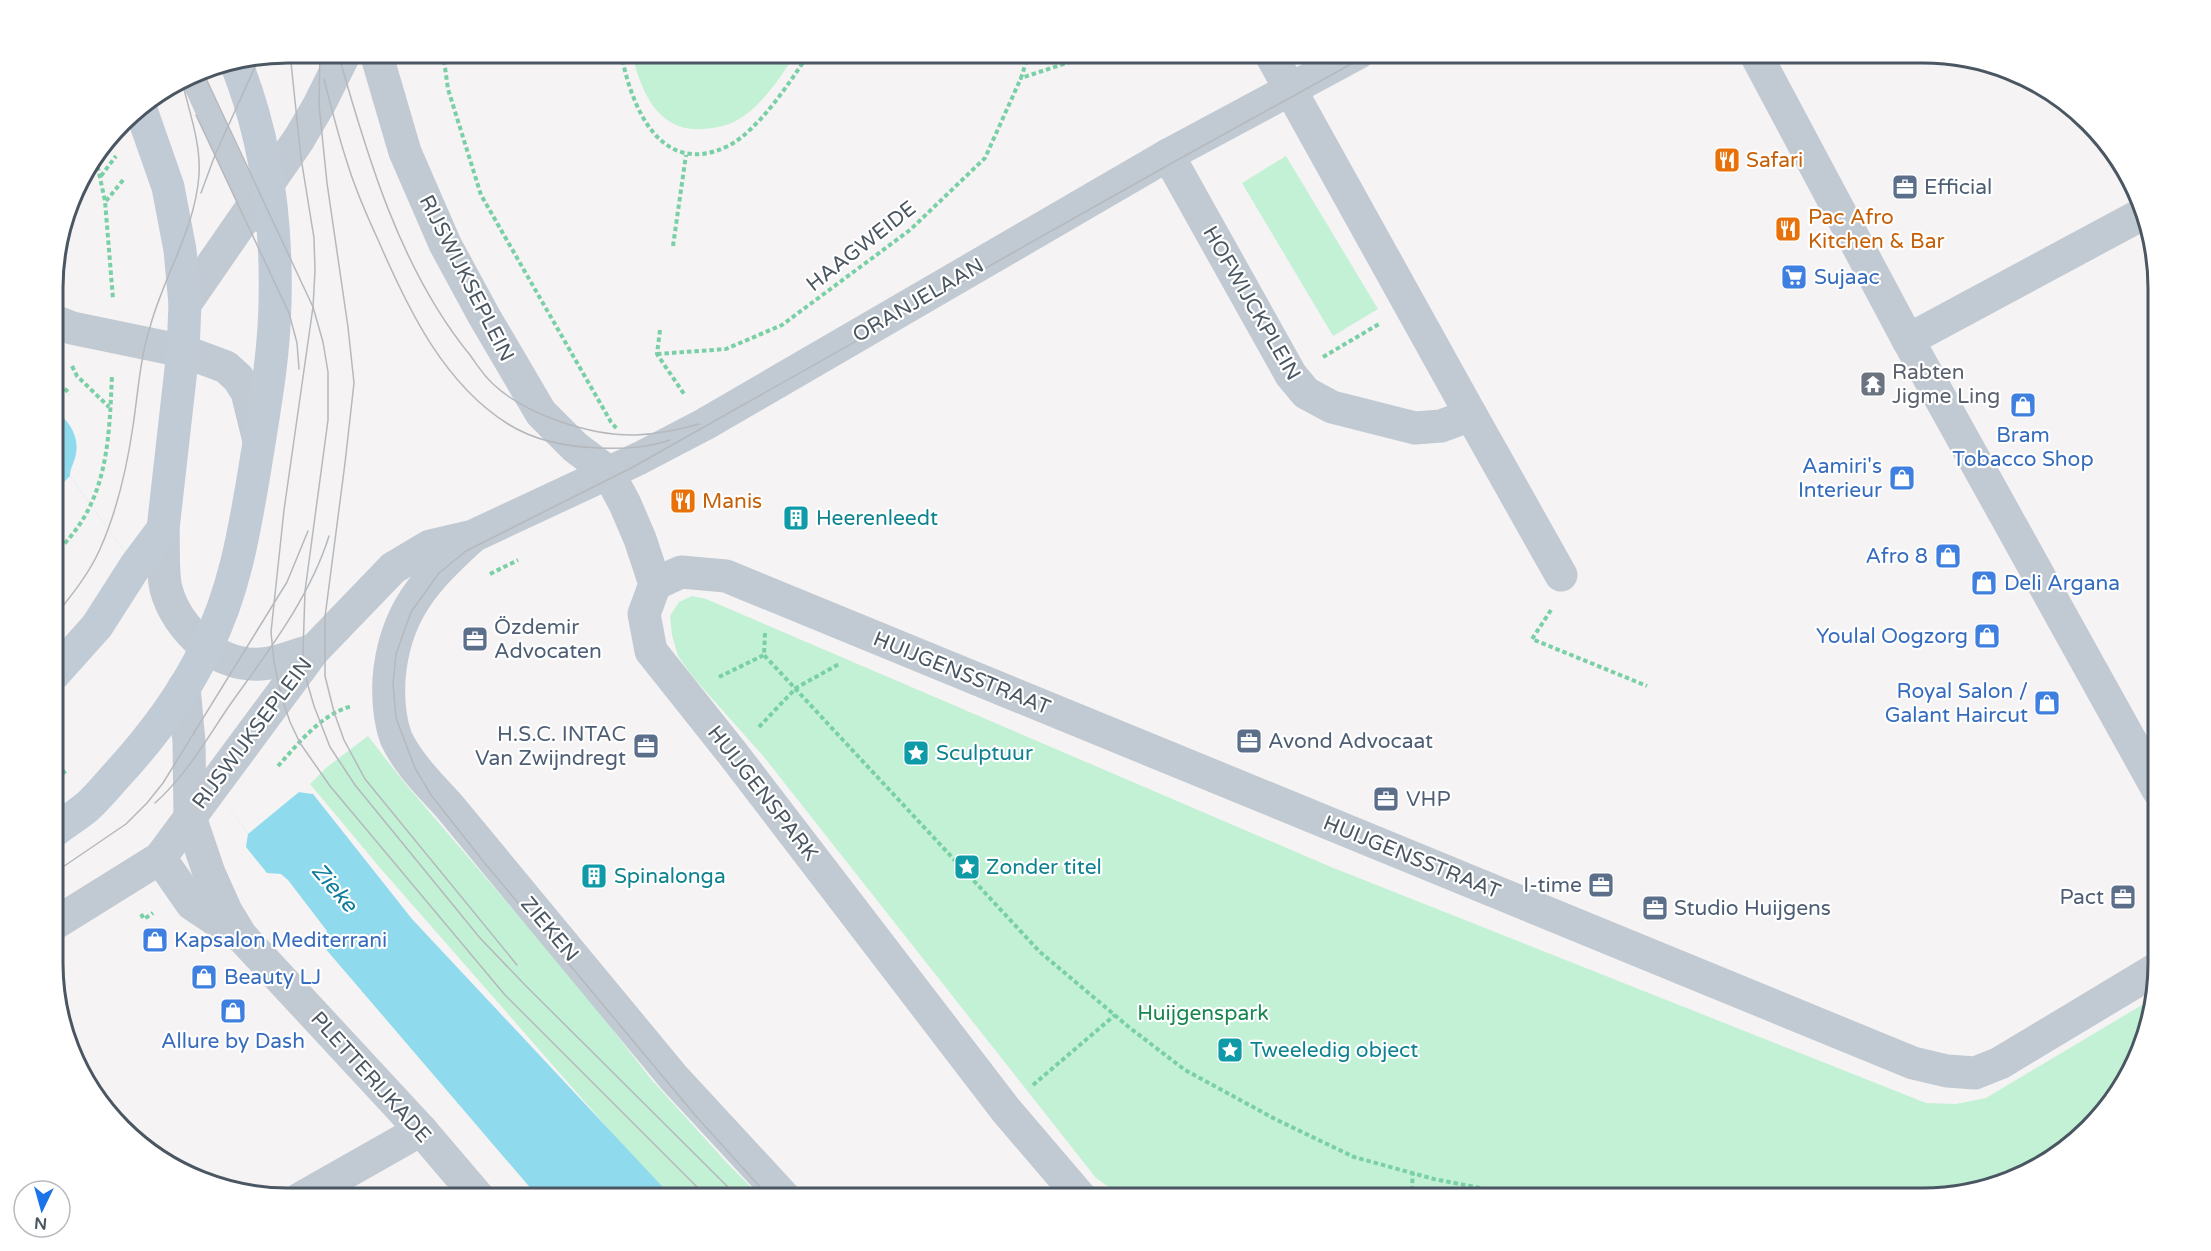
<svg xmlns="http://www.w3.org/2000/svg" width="2211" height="1251" font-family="'Varela Round',sans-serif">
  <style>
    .green { fill: #c3f1d5 }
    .water { fill: #90daee }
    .pier { fill: #f5f3f3 }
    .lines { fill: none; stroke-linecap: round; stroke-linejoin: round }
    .path { stroke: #7ad0a6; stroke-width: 4; stroke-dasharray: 4.5 3; stroke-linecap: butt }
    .lane { stroke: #c1cad2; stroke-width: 24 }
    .street { stroke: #c1cad2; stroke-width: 33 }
    .secondary { stroke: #c1cbd6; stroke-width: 33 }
    .tram { stroke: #b5b8bd; stroke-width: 1.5 }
    .labels { text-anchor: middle; stroke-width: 4.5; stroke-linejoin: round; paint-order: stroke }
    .food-label { font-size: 21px; fill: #c56008; stroke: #fff; text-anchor: start }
    .service-label { font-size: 21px; fill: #4e5e75; stroke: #fff; text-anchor: start }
    .street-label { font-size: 21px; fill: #4a5661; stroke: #fff }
    .shop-label { font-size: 21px; fill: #366cbe; stroke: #fff; text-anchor: start }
    .worship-label { font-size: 21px; fill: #5b616d; stroke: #fff; text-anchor: start }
    .culture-label { font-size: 21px; fill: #0d838f; stroke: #fff; text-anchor: start }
    .park-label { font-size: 21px; fill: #17864f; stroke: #fff }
    .water-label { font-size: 22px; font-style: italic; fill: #0c7c9b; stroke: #fff }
    .rim { fill: none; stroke: #4a5661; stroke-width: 3 }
  </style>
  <rect width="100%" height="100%" fill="#f5f3f3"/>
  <g class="green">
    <path d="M632,53H796C781,76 764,104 739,119C728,126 715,128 703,129C658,133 640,90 632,53Z"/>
    <polygon points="1286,156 1378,309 1333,336 1242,183"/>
    <polygon points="692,596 706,599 1331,867 1926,1103 1956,1104 1986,1098 2152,999 2127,1080 2090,1129 2041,1167 1938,1198 1124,1198 1096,1178 764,757 693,677 678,656 672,635 670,616 679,602"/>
    <polygon points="368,736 403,781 576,983 651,1079 728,1164 762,1198 669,1198 381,869 310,784 327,767"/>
  </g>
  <path class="water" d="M54,408C69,422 81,436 75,458C73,465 70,469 70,476L298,792L313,794L412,919L673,1198H539L318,940L327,931L288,880L281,874L267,873L246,847L248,834L54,564Z"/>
  <polygon class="pier" points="70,476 299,792 248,834 54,568 54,492"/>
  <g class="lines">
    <g class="path">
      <polyline points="443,53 448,89 481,195 611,422 617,429"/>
      <path d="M621,53C631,106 660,179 728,146C758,131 791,81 809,53"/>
      <polyline points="1029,53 1021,78 1097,53"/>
      <polyline points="1917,53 1920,57"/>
      <polyline points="96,159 105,201 113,299"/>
      <polyline points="101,176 116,156"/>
      <polyline points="106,201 124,179"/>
      <polyline points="673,246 686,155"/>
      <polyline points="660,330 657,354 684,394"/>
      <polyline points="657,354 726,349 782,325 910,230 985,158 1021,78"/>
      <polyline points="1323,357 1379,324"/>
      <polyline points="72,366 77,376 109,407"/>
      <polyline points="54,378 70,394"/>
      <path d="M54,554C108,505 109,443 112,375"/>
      <polyline points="490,574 518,560"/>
      <polyline points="1551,610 1532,639 1647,686"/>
      <polyline points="765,633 764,655 1040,952 1130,1028 1185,1070 1275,1119 1354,1157 1434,1179 1531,1198"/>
      <polyline points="719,677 764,655"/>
      <polyline points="759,727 796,688 839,664"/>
      <polyline points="54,758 66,775"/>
      <path d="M278,766C299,743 321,714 352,706"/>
      <polyline points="141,914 144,919 153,913"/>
      <polyline points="1033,1085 1115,1015"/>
      <polyline points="1411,1198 1413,1173"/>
    </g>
    <polyline class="lane" points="191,75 258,220"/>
    <g class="street">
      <polyline points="376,53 405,152 445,244 484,316 541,413 575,447 608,472 625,504 640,539 655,584 644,614 651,651 733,754 1005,1109 1081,1198"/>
      <polyline points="1755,53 1908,340 2158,790"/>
      <polyline points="1168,155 1291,375 1306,393 1332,407 1415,428 1441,426 1471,415 1270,53"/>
      <polyline points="185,304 299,139 319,105 345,53"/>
      <polyline points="54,321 72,328 183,351 226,367 238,378 247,392 259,441"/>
      <polyline points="1908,340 2146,212"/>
      <polyline points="1471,415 1561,575"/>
      <path d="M163,529C164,548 162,571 166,589C177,629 218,668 261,664C279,663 297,654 314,650"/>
      <path d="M471,538C425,580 394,613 389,679C388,698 389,719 396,738C408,764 430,785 449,806L674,1078L785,1198"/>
      <polyline points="655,584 681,572 726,576 1913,1063 1947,1071 1975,1073 2000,1063 2158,968"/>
      <polyline points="184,687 189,742 190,817 209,873 226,911 240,934"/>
      <polyline points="160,858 192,904 243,938 421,1130 479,1198"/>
      <polyline points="54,924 160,858 314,650 393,568 430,546 473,536 640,458 705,424 1168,155 1358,53"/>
      <polyline points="301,1198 421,1130"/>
    </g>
    <g class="secondary">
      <polyline points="54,674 97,626 136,565 163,529 183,351 185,304 180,250 168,187 140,107"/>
      <path d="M54,831C65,823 77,815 87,807C97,798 106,787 115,777C151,738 183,696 206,648C234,593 244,533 254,474C263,417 274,360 275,303C277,222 266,138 236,63"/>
    </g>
    <g class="tram">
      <polyline points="290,53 301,158 314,238 315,271 313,307 284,510 271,632 274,662 281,695 290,722 300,743 330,786 505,995 708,1198"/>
      <polyline points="320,53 319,105 327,183 348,327 354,383 345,463 325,617 325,676 334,712 344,740 365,779 517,965"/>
      <path d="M338,53C367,156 401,271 470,355C477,365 484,376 493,384C526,415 591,436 636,435C657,434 678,430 699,424"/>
      <polyline points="202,70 313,307 323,342 328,372 328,420 305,591 303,653 307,682 314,706 330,747 355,785 480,938 526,986 739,1198"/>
      <path d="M324,79C331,106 338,135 347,162C355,189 367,216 379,242C408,309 444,384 508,424C535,441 568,447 599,448C624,449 646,448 670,440"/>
      <polyline points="196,115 289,313 297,343 299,369"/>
      <polyline points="201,193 215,155 259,58"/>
      <path d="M54,617C71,596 89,574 100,549C117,511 127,467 133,426C138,393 140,359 150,327C164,275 195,230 199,175C201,145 190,114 183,85"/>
      <path d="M155,803C185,776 205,742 227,709C265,655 309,600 329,536"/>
      <polyline points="54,873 126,824 147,803 163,783 287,582 308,531"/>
      <polyline points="770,1198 695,1115 483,861 431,795 415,768 396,718 393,684 396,654 411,612 439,573 466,551 633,467 1172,163 1371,53"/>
    </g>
  </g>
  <defs>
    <symbol id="restaurant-square" viewBox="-11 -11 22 22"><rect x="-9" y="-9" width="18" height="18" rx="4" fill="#e8710a" stroke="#fff"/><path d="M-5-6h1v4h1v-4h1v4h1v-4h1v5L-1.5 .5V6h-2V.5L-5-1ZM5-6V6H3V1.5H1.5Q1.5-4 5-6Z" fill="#fff"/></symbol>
    <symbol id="office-square" viewBox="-11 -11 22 22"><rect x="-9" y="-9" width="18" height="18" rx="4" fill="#5c6f8a" stroke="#fff"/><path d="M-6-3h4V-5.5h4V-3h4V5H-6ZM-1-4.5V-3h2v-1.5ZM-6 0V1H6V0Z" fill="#fff"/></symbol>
    <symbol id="supermarket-square" viewBox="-11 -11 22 22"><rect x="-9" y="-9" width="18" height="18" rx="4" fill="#3f7fe0" stroke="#fff"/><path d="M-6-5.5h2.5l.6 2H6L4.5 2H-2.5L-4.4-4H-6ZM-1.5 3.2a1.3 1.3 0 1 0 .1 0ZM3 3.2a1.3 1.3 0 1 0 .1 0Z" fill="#fff"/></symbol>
    <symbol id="temple-square" viewBox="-11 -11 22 22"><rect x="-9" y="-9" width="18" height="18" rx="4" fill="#6b7280" stroke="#fff"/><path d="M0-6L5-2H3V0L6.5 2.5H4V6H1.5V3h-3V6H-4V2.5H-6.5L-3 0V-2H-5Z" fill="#fff"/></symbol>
    <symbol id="shop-square" viewBox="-11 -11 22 22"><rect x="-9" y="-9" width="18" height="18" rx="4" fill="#3f7fe0" stroke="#fff"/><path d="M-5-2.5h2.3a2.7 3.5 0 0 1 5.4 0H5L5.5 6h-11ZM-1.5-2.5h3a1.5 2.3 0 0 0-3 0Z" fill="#fff"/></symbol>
    <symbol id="building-square" viewBox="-11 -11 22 22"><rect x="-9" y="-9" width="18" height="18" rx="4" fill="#0f9aa8" stroke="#fff"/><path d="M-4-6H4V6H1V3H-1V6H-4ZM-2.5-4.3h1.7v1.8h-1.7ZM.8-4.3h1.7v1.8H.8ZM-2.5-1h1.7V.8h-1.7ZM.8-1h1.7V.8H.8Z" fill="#fff"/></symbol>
    <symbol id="sight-square" viewBox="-11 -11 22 22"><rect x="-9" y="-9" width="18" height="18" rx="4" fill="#0f9aa8" stroke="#fff"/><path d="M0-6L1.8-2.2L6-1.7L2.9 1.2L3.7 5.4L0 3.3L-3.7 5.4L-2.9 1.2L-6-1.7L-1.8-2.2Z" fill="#fff"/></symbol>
  </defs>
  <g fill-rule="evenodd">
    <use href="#restaurant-square" x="1712" y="145" width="30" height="30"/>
    <use href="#office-square" x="1890" y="172" width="30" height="30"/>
    <use href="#restaurant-square" x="1773" y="214" width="30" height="30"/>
    <use href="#supermarket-square" x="1779" y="262" width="30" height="30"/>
    <use href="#temple-square" x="1858" y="369" width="30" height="30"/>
    <use href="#shop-square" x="2008" y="390" width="30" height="30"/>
    <use href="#shop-square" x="1887" y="463" width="30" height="30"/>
    <use href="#restaurant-square" x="668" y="486" width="30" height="30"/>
    <use href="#building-square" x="781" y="503" width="30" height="30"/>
    <use href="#shop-square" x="1933" y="541" width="30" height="30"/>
    <use href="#shop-square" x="1969" y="568" width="30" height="30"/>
    <use href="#shop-square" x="1972" y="621" width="30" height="30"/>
    <use href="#office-square" x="460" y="624" width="30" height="30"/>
    <use href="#shop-square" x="2032" y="688" width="30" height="30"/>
    <use href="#office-square" x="1234" y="726" width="30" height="30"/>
    <use href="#office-square" x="631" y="731" width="30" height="30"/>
    <use href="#sight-square" x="901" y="738" width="30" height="30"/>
    <use href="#office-square" x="1371" y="784" width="30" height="30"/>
    <use href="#sight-square" x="952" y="852" width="30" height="30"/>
    <use href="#building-square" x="579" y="861" width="30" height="30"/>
    <use href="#office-square" x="1586" y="870" width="30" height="30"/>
    <use href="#office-square" x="2108" y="882" width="30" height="30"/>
    <use href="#office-square" x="1640" y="893" width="30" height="30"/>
    <use href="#shop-square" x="140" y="925" width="30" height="30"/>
    <use href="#shop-square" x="189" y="962" width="30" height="30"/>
    <use href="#shop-square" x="218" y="996" width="30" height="30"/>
    <use href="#sight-square" x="1215" y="1035" width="30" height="30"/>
  </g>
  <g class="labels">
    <g class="food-label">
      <text x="1746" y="167">Safari</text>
      <text x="1808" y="224">Pac Afro<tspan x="1808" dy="24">Kitchen &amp; Bar</tspan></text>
      <text x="702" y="508">Manis</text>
    </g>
    <g class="service-label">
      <text x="1924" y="194">Efficial</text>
      <text x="494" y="634">Özdemir<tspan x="494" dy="24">Advocaten</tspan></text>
      <text x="626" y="741" text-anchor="end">H.S.C. INTAC<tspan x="626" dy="24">Van Zwijndregt</tspan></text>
      <text x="1268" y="748">Avond Advocaat</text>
      <text x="1406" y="806">VHP</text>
      <text x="1582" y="892" text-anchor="end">I-time</text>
      <text x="2104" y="904" text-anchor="end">Pact</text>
      <text x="1674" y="915">Studio Huijgens</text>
    </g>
    <g class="street-label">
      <text transform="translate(861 246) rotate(-38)" y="7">HAAGWEIDE</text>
      <text transform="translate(467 278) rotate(63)" y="7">RIJSWIJKSEPLEIN</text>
      <text transform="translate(918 300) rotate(-30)" y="7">ORANJELAAN</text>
      <text transform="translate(1252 303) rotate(60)" y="7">HOFWIJCKPLEIN</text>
      <text transform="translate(962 673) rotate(22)" y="7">HUIJGENSSTRAAT</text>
      <text transform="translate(252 733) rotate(-53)" y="7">RIJSWIJKSEPLEIN</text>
      <text transform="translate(763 793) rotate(52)" y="7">HUIJGENSPARK</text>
      <text transform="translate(1412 857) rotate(22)" y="7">HUIJGENSSTRAAT</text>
      <text transform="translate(550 929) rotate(50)" y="7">ZIEKEN</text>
      <text transform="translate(371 1077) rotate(48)" y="7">PLETTERIJKADE</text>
    </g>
    <g class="shop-label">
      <text x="1814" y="284">Sujaac</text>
      <text x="2023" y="442" text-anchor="middle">Bram<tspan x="2023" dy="24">Tobacco Shop</tspan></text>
      <text x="1882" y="473" text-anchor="end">Aamiri's<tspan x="1882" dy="24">Interieur</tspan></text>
      <text x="1928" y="563" text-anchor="end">Afro 8</text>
      <text x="2004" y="590">Deli Argana</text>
      <text x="1968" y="643" text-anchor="end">Youlal Oogzorg</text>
      <text x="2028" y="698" text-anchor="end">Royal Salon /<tspan x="2028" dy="24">Galant Haircut</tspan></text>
      <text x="174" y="947">Kapsalon Mediterrani</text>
      <text x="224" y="984">Beauty LJ</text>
      <text x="233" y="1048" text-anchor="middle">Allure by Dash</text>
    </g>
    <g class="worship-label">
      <text x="1892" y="379">Rabten<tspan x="1892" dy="24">Jigme Ling</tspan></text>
    </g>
    <g class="culture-label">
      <text x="816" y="525">Heerenleedt</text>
      <text x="936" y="760">Sculptuur</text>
      <text x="986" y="874">Zonder titel</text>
      <text x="614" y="883">Spinalonga</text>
      <text x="1250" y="1057">Tweeledig object</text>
    </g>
    <g class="park-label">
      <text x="1203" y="1020">Huijgenspark</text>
    </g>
    <g class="water-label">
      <text transform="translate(335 887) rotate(49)" y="8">Zieke</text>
    </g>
  </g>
  <path d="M0 0H2211V1251H0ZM288 63H1923A225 225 0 0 1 2148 288V963A225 225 0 0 1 1923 1188H288A225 225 0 0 1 63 963V288A225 225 0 0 1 288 63Z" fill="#fff" fill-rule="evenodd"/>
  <path class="rim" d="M288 63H1923A225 225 0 0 1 2148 288V963A225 225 0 0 1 1923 1188H288A225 225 0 0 1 63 963V288A225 225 0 0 1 288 63Z"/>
  <g transform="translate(42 1209) rotate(185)"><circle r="28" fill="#ffffff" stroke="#b7bbc0" stroke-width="1.5"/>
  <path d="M0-4.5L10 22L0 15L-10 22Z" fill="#1a73e8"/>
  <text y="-9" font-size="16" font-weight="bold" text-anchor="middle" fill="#4a5661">N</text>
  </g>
</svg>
